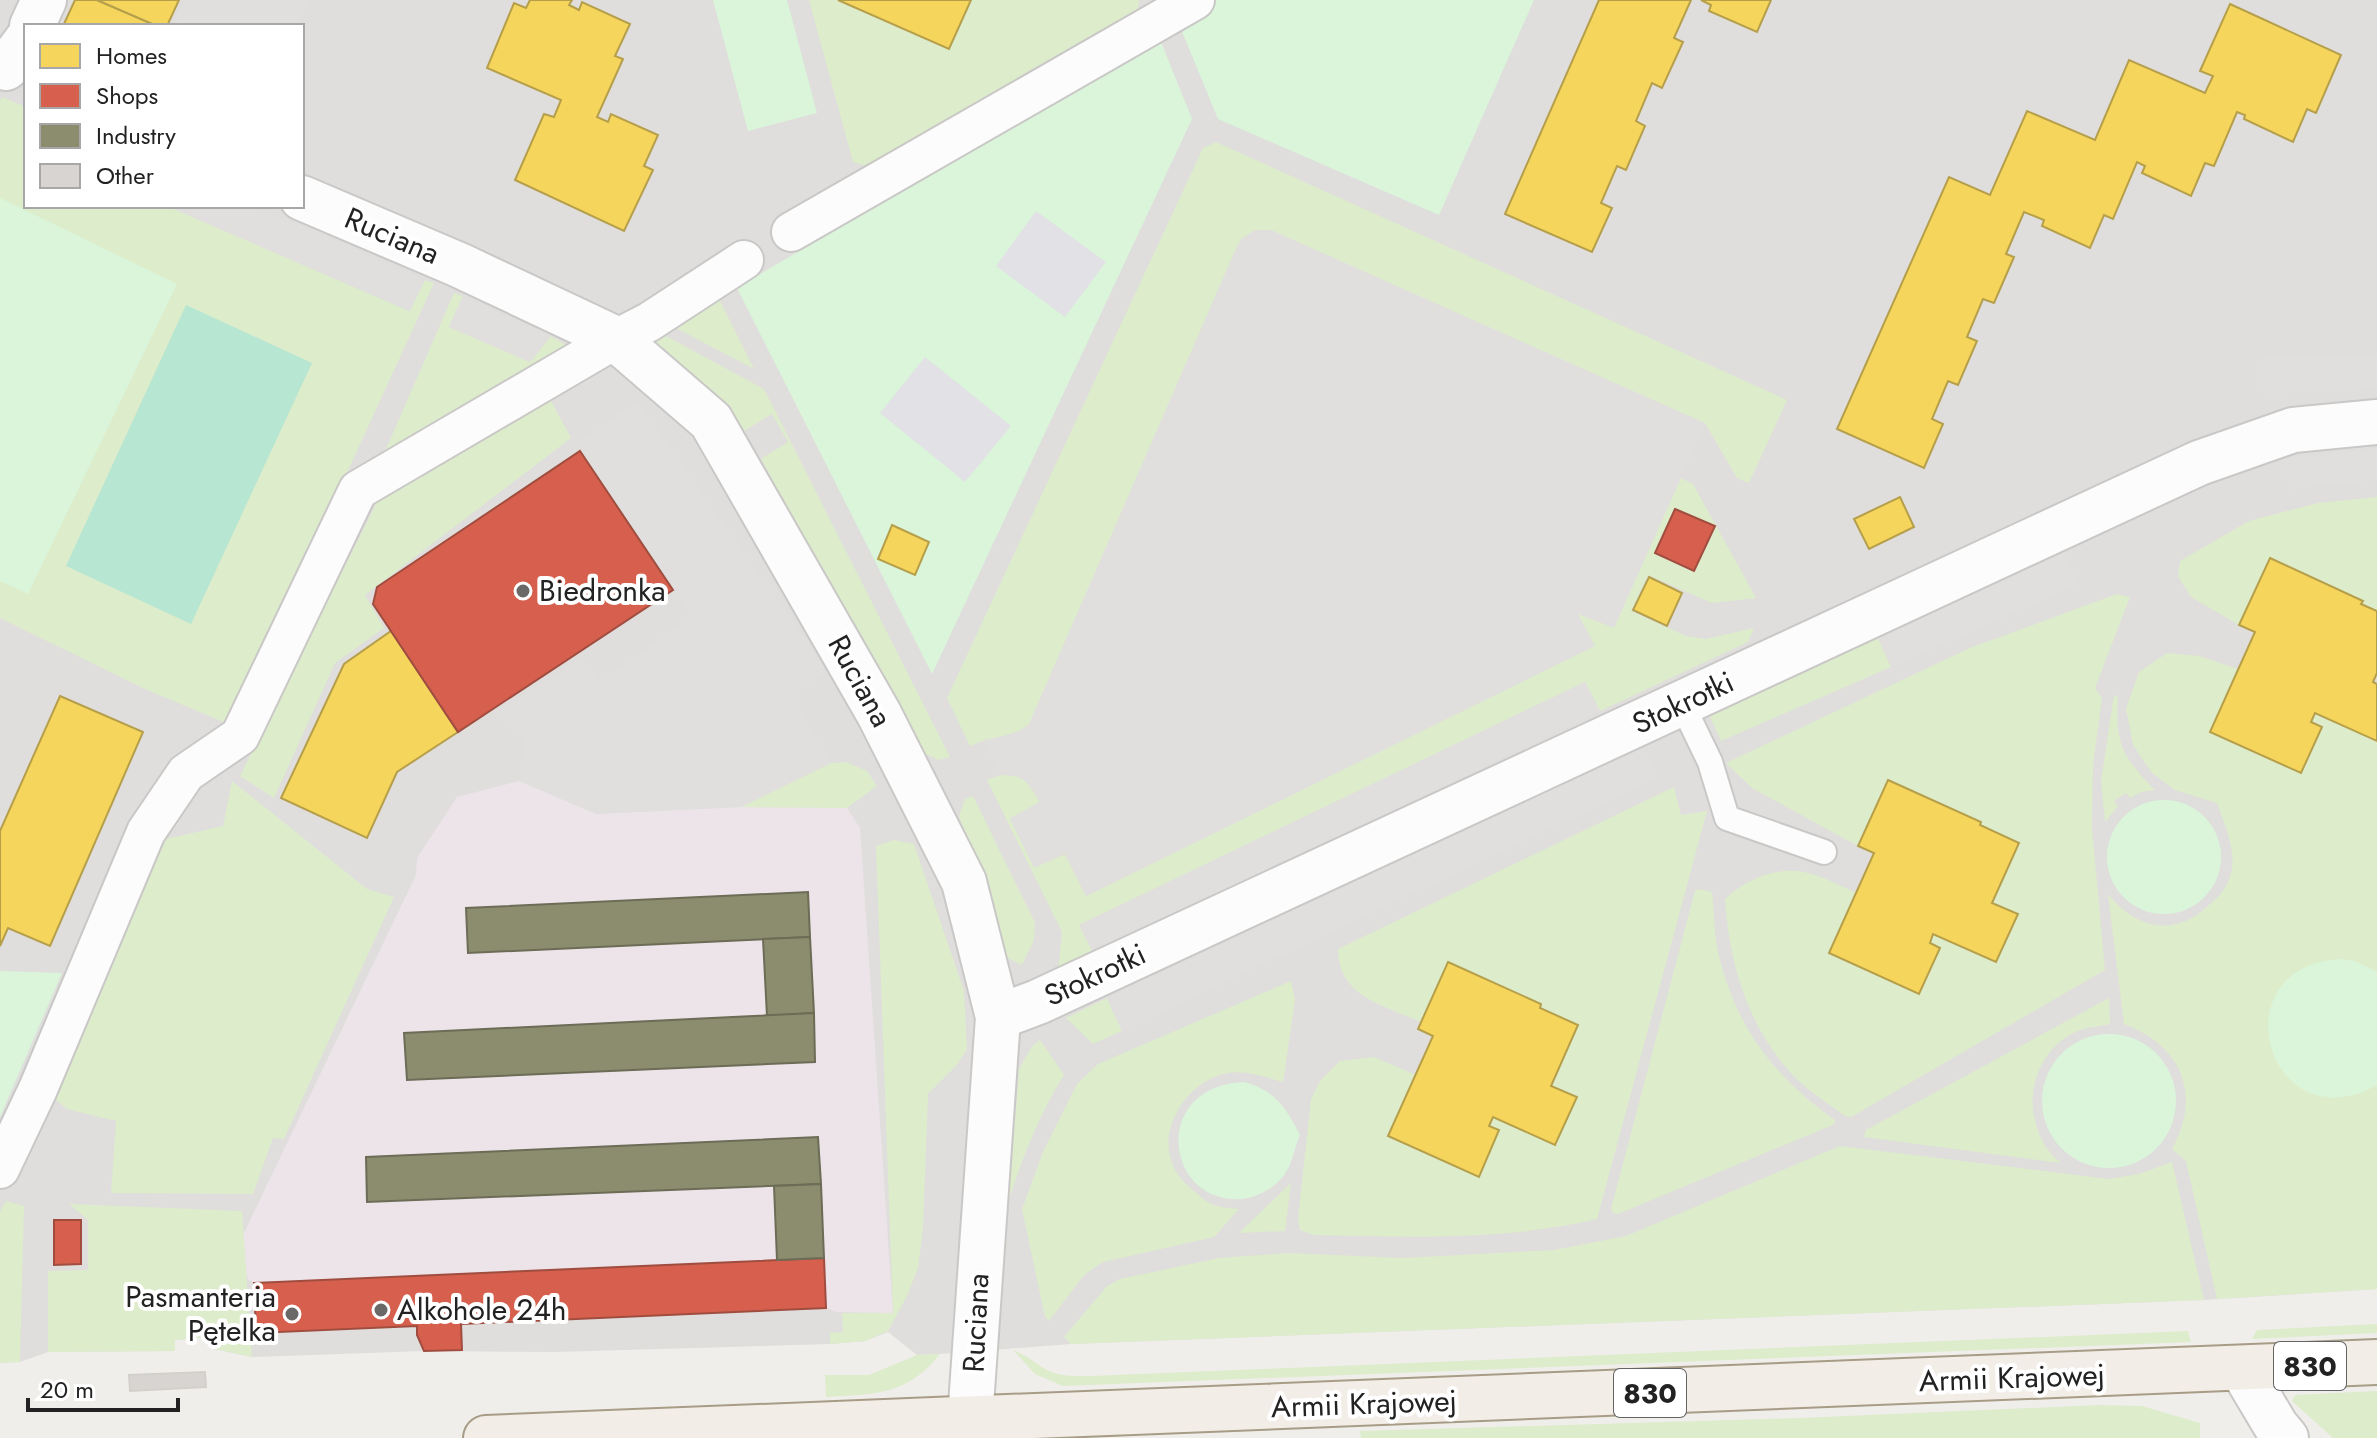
<svg xmlns="http://www.w3.org/2000/svg" width="2377" height="1438" font-family="Jost,sans-serif">
  <style>
    .residential { fill: #dfdedc; fill-rule: evenodd }
    .industrial { fill: #ede4e9 }
    .grass { fill: #ddeccb }
    .park { fill: #daf5da }
    .pitch { fill: #b7e6d2 }
    .parking { fill: #e0dfde }
    .plaza { fill: #e2e1e5 }
    .homes { fill: #f6d55c; stroke: #b69f4b; stroke-width: 2 }
    .shops { fill: #d6604d; stroke: #a04d40; stroke-width: 2 }
    .industry { fill: #8c8c6e; stroke: #6c6c57; stroke-width: 2 }
    .building { fill: #d7d4d2; stroke: #d3d0cc; stroke-width: 2 }
    .lines { fill: none; stroke-linecap: round; stroke-linejoin: round }
    .service-casing { stroke: #c9c8c7; stroke-width: 28 }
    .pedestrian-casing { stroke: #c9c8c7; stroke-width: 42 }
    .minor-casing { stroke: #c9c8c7; stroke-width: 48 }
    .tertiary-casing { stroke: #c9c8c7; stroke-width: 48 }
    .primary-casing { stroke: #a79c86; stroke-width: 48 }
    .service { stroke: #fdfcfc; stroke-width: 24 }
    .pedestrian { stroke: #fdfcfc; stroke-width: 38 }
    .minor { stroke: #fdfcfc; stroke-width: 44 }
    .tertiary { stroke: #fdfcfc; stroke-width: 44 }
    .primary { stroke: #f3ede7; stroke-width: 44 }
    .poi-dot { fill: #6a6968; stroke: #fff; stroke-width: 3 }
    .labels { text-anchor: middle; stroke-width: 8; stroke-linejoin: round; paint-order: stroke }
    .shield { fill: #fff; stroke: #646464; stroke-width: 2 }
    .shield-label { font-size: 28px; font-weight: bold; fill: #222 }
    .street-label { font-size: 30px; fill: #222; stroke: #fff }
    .poi-label { font-size: 30px; fill: #222; stroke: #fff; text-anchor: start }
  </style>
  <rect width="100%" height="100%" fill="#f0eeeb"/>
  <path class="residential" d="M0,0H2377V1289L2204,1300L1071,1344L940,1354L917,1355L888,1332L865,1341L830,1344L556,1352L424,1351L252,1357L214,1349L213,1337L175,1340V1351L48,1352L20,1362L0,1363ZM26,26H302V206H26Z"/>
  <polygon class="industrial" points="519,781 597,814 741,807 847,808 860,828 893,1313 837,1312 826,1308 824,1258 254,1283 247,1278 243,1235 416,875 417,858 457,797"/>
  <g class="grass">
    <polygon points="809,0 1139,0 1137,13 872,168 853,162"/>
    <polygon points="2,97 26,107 26,137 23,144 26,145 26,206 167,206 409,311 425,280 434,283 234,719 226,723 145,689 0,618 0,102"/>
    <path d="M1216,142L1787,400L1749,483L1737,478L1705,423L1241,239L1029,725C1010,738 990,737 970,746L947,698L1203,148Z"/>
    <polygon points="454,293 463,296 449,327 530,362 551,336 569,347 383,456"/>
    <polygon points="719,299 754,369 674,327"/>
    <polygon points="662,334 764,389 950,757 938,760 924,753 761,459 788,442 772,414 744,431 719,401 654,340"/>
    <polygon points="550,399 571,438 365,595 384,628 335,663 274,798 240,776 378,500"/>
    <path d="M1681,478L1693,484L1756,598L1712,603L1648,575L1631,611L1686,636L1706,639L1754,628L1748,642L1600,711L1585,682L1079,925L1094,954L1058,971L1062,932L987,780C1014,768 1028,778 1040,803L1010,819L1034,867L1065,854L1086,896L1594,646L1577,613L1614,627Z"/>
    <polygon points="2377,497 2377,611 2361,604 2362,600 2270,558 2239,625 2191,597 2178,576 2180,561 2249,521 2318,503"/>
    <path d="M2117,594L2130,597L2095,688L2102,698L2093,765L2092,828L2105,970L1851,1117L1845,1116C1831,1105 1814,1095 1801,1083C1750,1035 1729,966 1725,899C1746,879 1779,865 1808,873C1825,877 1841,886 1856,893L1829,953L1919,994L1940,948L1930,943L1933,934L1996,962L2017,914L1992,903L2019,842L1980,825L1981,821L1889,780L1858,846L1752,788L1726,763L1970,648Z"/>
    <polygon points="1878,638 1891,667 1721,741 1708,712"/>
    <path d="M2167,653L2199,656L2238,669L2211,732L2300,773L2322,727L2311,722L2315,713L2377,741V1289L2217,1299L2186,1161L2172,1149C2202,1094 2182,1046 2124,1024L2108,894C2136,929 2175,938 2209,905C2221,895 2229,885 2232,869C2235,847 2224,823 2217,803L2175,790L2152,773L2133,745L2126,709L2139,672Z"/>
    <path d="M2114,695L2118,697C2115,745 2122,756 2155,790L2141,792L2130,798L2126,793L2114,801L2118,806L2105,822L2101,781Z"/>
    <polygon points="846,762 867,771 877,786 847,808 741,807 831,763"/>
    <polygon points="232,781 367,889 394,897 284,1139 273,1138 253,1194 111,1193 116,1121 67,1109 48,1093 166,839 223,826"/>
    <path d="M1674,787L1681,815L1707,811L1597,1219C1505,1241 1406,1237 1313,1235L1300,1230L1298,1219L1311,1099L1320,1081L1340,1061L1374,1057L1416,1075L1388,1136L1479,1177L1499,1131L1489,1126L1493,1117L1576,1097L1551,1086L1578,1025L1540,1008L1541,1004L1449,963L1421,1022C1384,1005 1338,997 1338,949Z"/>
    <polygon points="973,796 1035,923 1034,940 1022,965 1007,958 990,899 959,816 965,799"/>
    <polygon points="894,840 914,844 964,991 967,1049 957,1065 928,1094 923,1229 918,1268 907,1296 888,1331 865,1341 830,1344 830,1333 843,1332 842,1313 893,1313 876,846"/>
    <path d="M1698,889L1712,892C1714,910 1714,929 1717,947C1733,1023 1772,1076 1835,1120V1124L1618,1214L1613,1213L1611,1209L1695,891Z"/>
    <path d="M1291,981L1295,1000L1283,1082C1266,1077 1246,1070 1228,1073C1188,1080 1155,1129 1174,1168C1178,1177 1187,1185 1194,1191C1200,1196 1207,1203 1214,1205C1222,1208 1231,1208 1239,1209L1214,1237L1103,1262L1084,1275L1049,1321L1045,1317L1022,1209L1043,1152L1077,1084L1098,1064Z"/>
    <polygon points="1107,998 1122,1031 1093,1044 1066,1018"/>
    <path d="M2109,998L2110,1024C2101,1026 2089,1027 2080,1030C2046,1043 2027,1082 2034,1116C2038,1136 2045,1150 2061,1163L1864,1137L1866,1130Z"/>
    <path d="M1040,1040L1064,1075C1039,1115 1023,1156 1009,1200L1019,1069L1032,1046Z"/>
    <polygon points="1840,1146 2109,1179 2139,1174 2172,1162 2204,1300 1071,1344 1064,1337 1107,1286 1120,1279 1219,1258 1288,1253 1403,1258 1554,1250 1626,1236"/>
    <polygon points="1291,1183 1285,1231 1239,1233"/>
    <polygon points="6,1201 24,1206 20,1362 0,1363 0,1211"/>
    <polygon points="69,1204 242,1211 252,1357 214,1349 213,1337 175,1340 175,1351 48,1352 48,1271 88,1270 88,1220"/>
    <polygon points="2377,1324 2377,1333 2252,1339 2257,1330"/>
    <path d="M2188,1331L2191,1342L1063,1386L1035,1374L1013,1350C1027,1355 1035,1363 1047,1370C1060,1377 1076,1376 1091,1376Z"/>
    <path d="M940,1354C907,1396 874,1394 826,1397L825,1375H869L917,1355Z"/>
    <polygon points="2377,1391 2377,1438 2333,1438 2292,1401 2295,1395"/>
    <polygon points="2100,1405 2142,1406 2200,1423 2200,1438 1361,1438 1360,1431 1800,1418"/>
  </g>
  <g class="park">
    <polygon points="713,0 787,0 817,113 748,131"/>
    <polygon points="1169,0 1534,0 1439,215 1218,119"/>
    <polygon points="1152,41 1161,42 1192,119 932,674 737,288"/>
    <polygon points="0,198 177,284 28,594 0,581"/>
    <circle cx="2164" cy="857" r="57"/>
    <path d="M2339,959L2355,961L2377,972V1085C2268,1146 2217,967 2339,959Z"/>
    <polygon points="0,971 62,973 0,1117"/>
    <circle cx="2109" cy="1101" r="67"/>
    <path d="M1244,1082C1275,1090 1286,1108 1300,1135C1294,1148 1293,1163 1284,1175C1275,1188 1258,1197 1243,1199C1165,1206 1149,1086 1244,1082Z"/>
  </g>
  <polygon class="pitch" points="186,305 312,363 191,624 66,566"/>
  <g class="parking">
    <polygon points="184,0 309,0 298,26 173,26"/>
    <polygon points="167,206 254,206 425,280 410,311"/>
    <polygon points="1255,230 1271,230 1705,423 1614,628 1578,614 1595,646 1086,896 1065,854 1034,868 1010,818 1040,802 1028,783 1019,777 1000,774 983,740 1016,734 1029,724 1234,253 1241,239"/>
    <polygon points="463,296 551,336 530,362 449,327"/>
    <polygon points="2377,355 2377,390 2263,393 2263,358"/>
    <polygon points="637,402 827,671 792,697 831,763 741,807 596,814 519,781 524,740 500,711 582,658 601,682 692,616 577,443"/>
    <polygon points="2377,449 2377,480 2289,489 2285,459"/>
    <polygon points="2064,552 2078,584 1891,667 1878,638"/>
    <polygon points="1585,682 1600,711 1094,954 1079,925"/>
    <polygon points="1641,745 1657,778 1122,1031 1107,998"/>
  </g>
  <g class="plaza">
    <polygon points="1036,211 1106,262 1065,317 996,266"/>
    <polygon points="925,357 1011,426 965,482 880,413"/>
  </g>
  <g class="homes">
    <polygon points="75,0 97,0 157,26 63,26"/>
    <polygon points="97,0 179,0 167,26 157,26"/>
    <polygon points="530,0 572,0 569,5 579,10 582,2 630,24 615,56 623,59 597,117 608,122 611,114 658,135 644,166 653,170 624,231 515,180 544,114 554,117 561,100 487,68 514,3 526,8"/>
    <polygon points="838,0 971,0 949,49"/>
    <polygon points="1599,0 1691,0 1674,38 1683,42 1662,88 1652,83 1636,121 1645,126 1626,170 1617,166 1601,203 1612,208 1592,252 1505,214"/>
    <polygon points="1701,0 1771,0 1757,32 1709,11 1711,5"/>
    <polygon points="2230,4 2341,55 2316,113 2307,109 2293,142 2244,119 2245,115 2237,112 2214,166 2205,163 2191,196 2142,173 2145,166 2137,162 2113,219 2104,215 2090,248 2042,226 2044,220 2024,212 2006,254 2014,257 1994,303 1983,299 1967,337 1977,341 1958,385 1948,381 1932,419 1943,424 1924,468 1837,429 1949,177 1990,195 2027,111 2095,140 2129,60 2205,93 2213,76 2200,71"/>
    <polygon points="1900,497 1914,527 1869,549 1854,519"/>
    <polygon points="892,525 929,542 915,575 878,559"/>
    <polygon points="2270,558 2363,601 2361,604 2377,611 2377,673 2373,682 2377,684 2377,741 2315,713 2311,722 2322,727 2301,773 2210,732 2255,632 2239,625"/>
    <polygon points="1649,577 1682,593 1667,626 1633,610"/>
    <polygon points="391,631 458,732 397,772 367,838 281,798 344,664"/>
    <polygon points="60,696 143,732 50,946 8,928 0,946 0,831"/>
    <polygon points="1888,780 1981,822 1980,825 2019,843 1992,903 2018,914 1996,962 1933,934 1930,943 1940,948 1919,994 1829,953 1874,853 1858,846"/>
    <polygon points="1448,962 1541,1004 1540,1008 1578,1025 1551,1086 1577,1097 1555,1145 1493,1117 1489,1126 1499,1130 1479,1177 1388,1136 1433,1036 1418,1029"/>
  </g>
  <g class="shops">
    <polygon points="580,451 673,590 458,732 373,604 377,587"/>
    <polygon points="1675,509 1715,526 1694,571 1655,553"/>
    <polygon points="54,1220 81,1220 81,1264 54,1265"/>
    <polygon points="824,1258 826,1308 461,1324 462,1350 424,1351 417,1335 417,1326 256,1333 254,1283"/>
  </g>
  <g class="industry">
    <polygon points="808,892 810,937 468,953 466,908"/>
    <polygon points="810,937 814,1013 767,1016 763,939"/>
    <polygon points="814,1013 815,1062 407,1080 404,1033"/>
    <polygon points="818,1137 821,1184 367,1202 366,1157"/>
    <polygon points="821,1184 824,1258 777,1260 774,1186"/>
  </g>
  <polygon class="building" points="205,1372 206,1387 130,1391 129,1375"/>
  <g class="lines">
    <defs>
      <polyline id="service" points="1682,704 1710,762 1727,818 1824,852"/>
      <g id="pedestrian">
        <polyline points="791,232 1195,0"/>
        <polyline points="0,1169 38,1089 146,832 186,773 240,736 358,490 616,339 649,322 744,260"/>
      </g>
      <g id="minor">
        <polyline points="32,26 44,0"/>
        <polyline points="6,68 26,41"/>
        <polyline points="302,198 459,265 616,339 711,421 879,714 964,882 998,1017 970,1420"/>
        <polyline points="998,1017 1038,1002 2199,463 2293,430 2377,422"/>
      </g>
      <polyline id="tertiary" points="2242,1369 2276,1426 2286,1438"/>
      <polyline id="primary" points="486,1438 2377,1362"/>
    </defs>
    <use href="#service" class="service-casing"/>
    <use href="#pedestrian" class="pedestrian-casing"/>
    <use href="#minor" class="minor-casing"/>
    <use href="#tertiary" class="tertiary-casing"/>
    <use href="#primary" class="primary-casing"/>
    <use href="#service" class="service"/>
    <use href="#pedestrian" class="pedestrian"/>
    <use href="#minor" class="minor"/>
    <use href="#tertiary" class="tertiary"/>
    <use href="#primary" class="primary"/>
  </g>
  <g class="poi-dot">
    <circle cx="523" cy="591" r="8"/>
    <circle cx="381" cy="1310" r="8"/>
    <circle cx="292" cy="1314" r="8"/>
  </g>
  <g class="labels">
    <g class="shield">
      <rect x="2274" y="1342" width="72" height="48" rx="6"/>
      <rect x="1614" y="1369" width="72" height="48" rx="6"/>
    </g>
    <g class="shield-label">
      <text x="2310" y="1376">830</text>
      <text x="1650" y="1403">830</text>
    </g>
    <g class="street-label">
      <text transform="translate(392 236) rotate(23)" y="10">Ruciana</text>
      <text transform="translate(860 681) rotate(61)" y="10">Ruciana</text>
      <text transform="translate(1683 703) rotate(-25)" y="10">Stokrotki</text>
      <text transform="translate(1095 975) rotate(-25)" y="10">Stokrotki</text>
      <text transform="translate(976 1323) rotate(-87)" y="10">Ruciana</text>
      <text transform="translate(2012 1378) rotate(-2)" y="10">Armii Krajowej</text>
      <text transform="translate(1364 1404) rotate(-2)" y="10">Armii Krajowej</text>
    </g>
    <g class="poi-label">
      <text x="539" y="601">Biedronka</text>
      <text x="276" y="1307" text-anchor="end">Pasmanteria<tspan x="276" dy="34">Pętelka</tspan></text>
      <text x="397" y="1320">Alkohole 24h</text>
    </g>
  </g>
  <rect x="24" y="24" width="280" height="184" fill="#ffffff" stroke="#a7a7a7" stroke-width="2"/>
  <rect x="40" y="44" width="40" height="24" fill="#f6d55c" stroke="#a7a7a7" stroke-width="2"/>
  <text x="96" y="64" font-size="24" fill="#222222">Homes</text>
  <rect x="40" y="84" width="40" height="24" fill="#d6604d" stroke="#a7a7a7" stroke-width="2"/>
  <text x="96" y="104" font-size="24" fill="#222222">Shops</text>
  <rect x="40" y="124" width="40" height="24" fill="#8c8c6e" stroke="#a7a7a7" stroke-width="2"/>
  <text x="96" y="144" font-size="24" fill="#222222">Industry</text>
  <rect x="40" y="164" width="40" height="24" fill="#d7d4d2" stroke="#a7a7a7" stroke-width="2"/>
  <text x="96" y="184" font-size="24" fill="#222222">Other</text>
  <path d="M28 1398v12h150v-12" fill="none" stroke="#222222" stroke-width="4"/>
  <text x="40" y="1398" font-size="24" fill="#222222" stroke="#ffffff" stroke-width="6" paint-order="stroke">20 m</text>
</svg>
